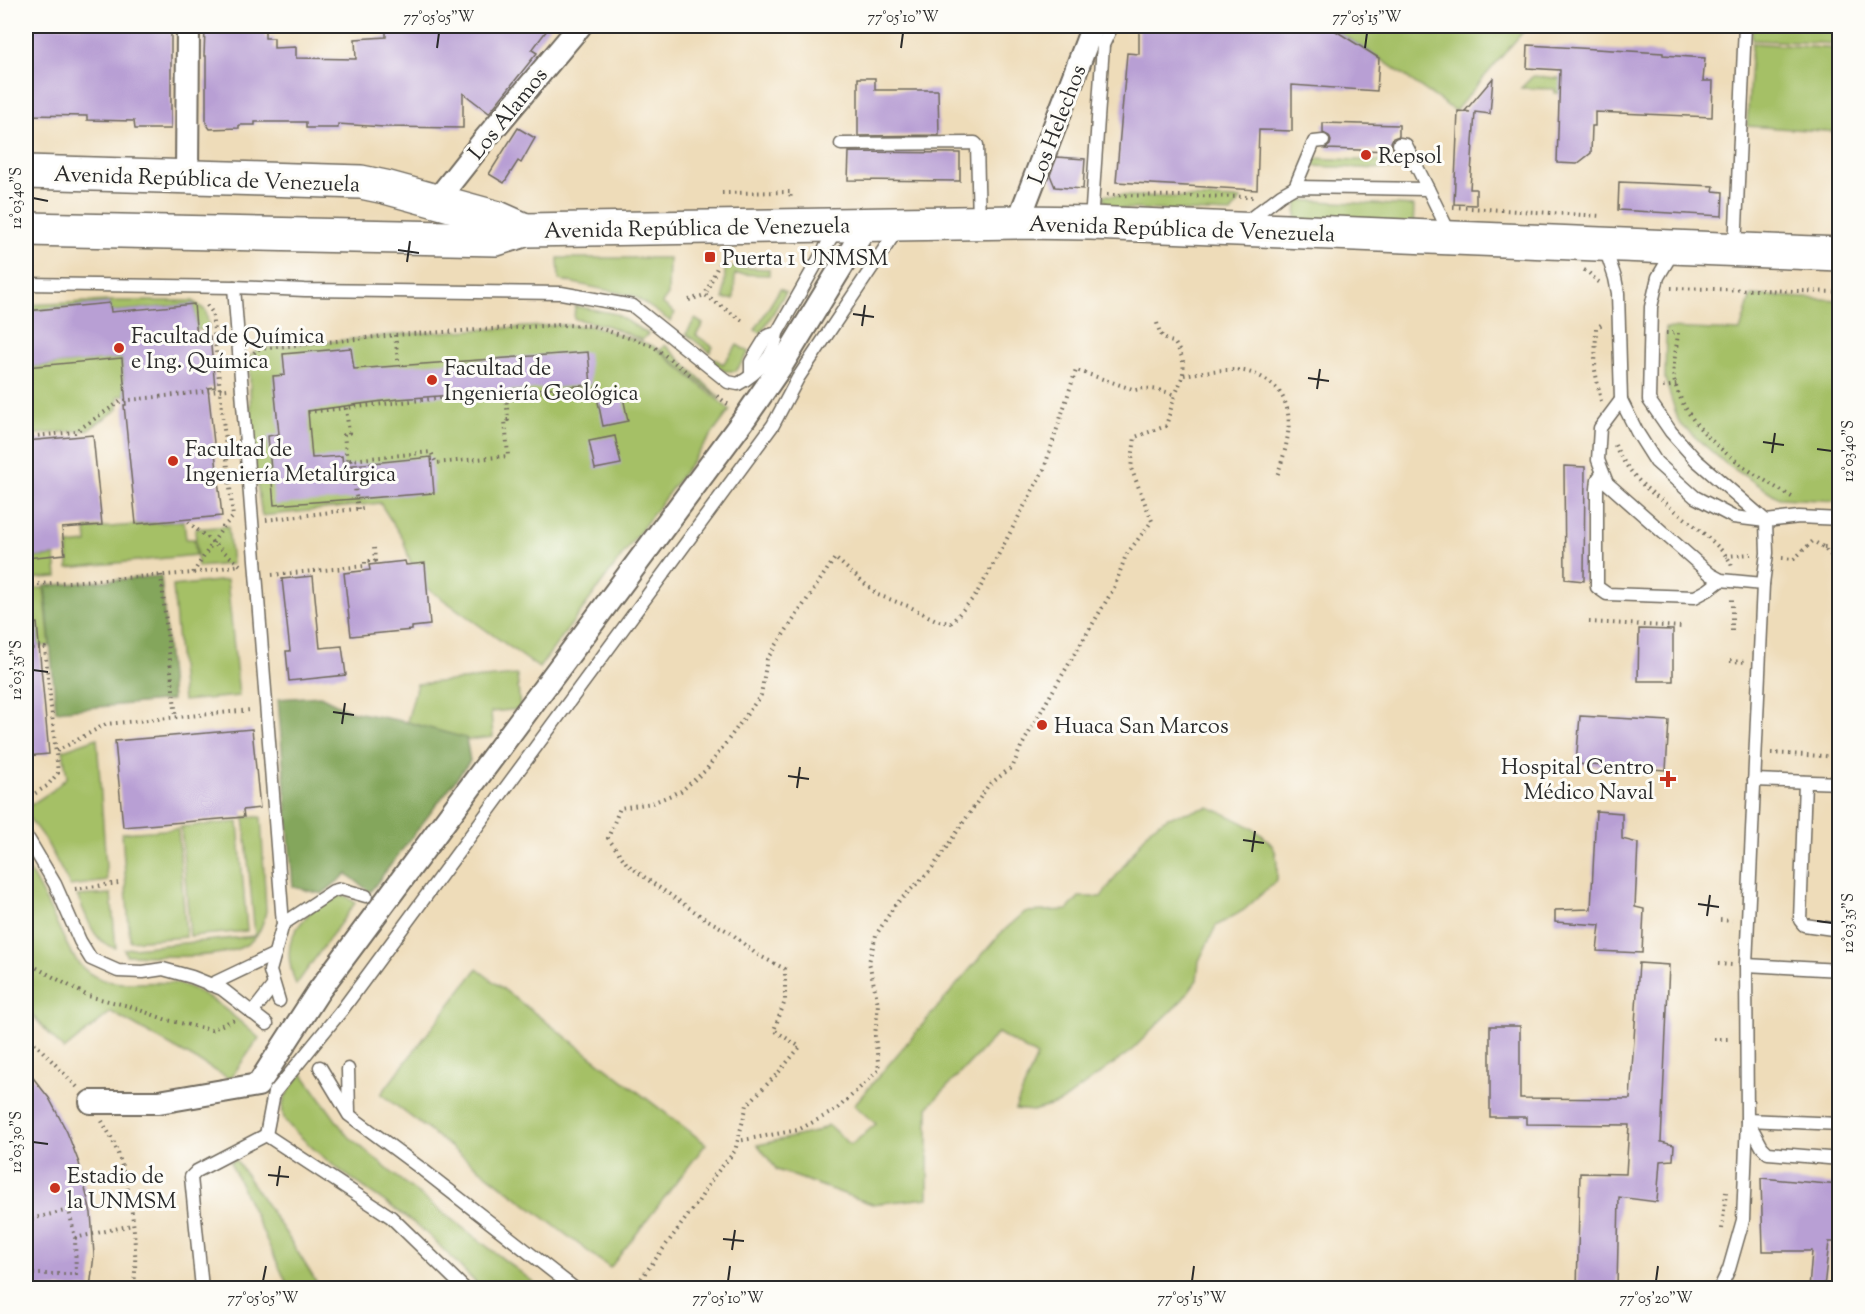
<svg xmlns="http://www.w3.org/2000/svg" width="1865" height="1314" font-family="'Sorts Mill Goudy',serif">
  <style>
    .green { fill: #a5c066; stroke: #687648; stroke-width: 1.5 }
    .forest { fill: #84a65b; stroke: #586843; stroke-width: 1.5 }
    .building { fill: #b89fd4 }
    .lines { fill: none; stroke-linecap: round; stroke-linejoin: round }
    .lane-casing { stroke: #6f695d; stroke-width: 15 }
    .street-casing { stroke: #6f695d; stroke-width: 26 }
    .primary-casing { stroke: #6f695d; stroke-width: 36 }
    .path { stroke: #6f695d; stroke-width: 4; stroke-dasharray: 1.5 4.5; stroke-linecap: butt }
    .lane { stroke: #fff; stroke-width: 12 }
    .street { stroke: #fff; stroke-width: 22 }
    .primary { stroke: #fff; stroke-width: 33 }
    .lane-bridge-casing { stroke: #6f695d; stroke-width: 15; stroke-linecap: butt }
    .lane-bridge { stroke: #fff; stroke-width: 12 }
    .ticks { fill: none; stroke: #2b2b2b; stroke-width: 2 }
    .poi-dot { fill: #c8321e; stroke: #fdfcf7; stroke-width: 2 }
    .labels { text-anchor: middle; stroke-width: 6; stroke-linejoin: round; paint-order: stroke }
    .street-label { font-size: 22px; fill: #2b2b2b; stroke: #fdfcf7 }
    .poi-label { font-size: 22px; fill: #2b2b2b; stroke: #fdfcf7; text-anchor: start }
    .neatline { fill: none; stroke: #2b2b2b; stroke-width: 2 }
    .ticks-label { font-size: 15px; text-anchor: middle; fill: #2b2b2b }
  </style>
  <rect width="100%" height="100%" fill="#fdfcf7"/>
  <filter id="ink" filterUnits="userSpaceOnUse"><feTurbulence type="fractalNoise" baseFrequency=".0167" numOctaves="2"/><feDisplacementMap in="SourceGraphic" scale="12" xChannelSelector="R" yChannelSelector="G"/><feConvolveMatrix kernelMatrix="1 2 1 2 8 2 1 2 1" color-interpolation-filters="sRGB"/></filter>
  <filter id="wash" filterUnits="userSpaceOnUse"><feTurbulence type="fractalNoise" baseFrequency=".008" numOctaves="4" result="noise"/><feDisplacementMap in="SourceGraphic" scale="24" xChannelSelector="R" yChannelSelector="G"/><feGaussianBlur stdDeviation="1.35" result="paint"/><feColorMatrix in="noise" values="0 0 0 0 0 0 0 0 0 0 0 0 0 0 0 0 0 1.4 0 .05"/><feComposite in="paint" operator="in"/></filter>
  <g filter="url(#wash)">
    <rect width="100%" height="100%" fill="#eedcb9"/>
    <g class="green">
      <polygon points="1328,26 1528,26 1455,111 1379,58"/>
      <polygon points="1752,26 1839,26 1839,44 1752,40"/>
      <polygon points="1752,43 1839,49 1839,132 1747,126"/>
      <polygon points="1533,76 1589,81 1580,93 1555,93 1555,89 1521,88"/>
      <polygon points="1312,158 1403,162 1403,170 1312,166"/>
      <polygon points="1102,195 1241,199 1231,213 1109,208"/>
      <polygon points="1297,200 1414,206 1413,229 1296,223"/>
      <polygon points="558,258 669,258 668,295 662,303 675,313 670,321 634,296 559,280"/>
      <polygon points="725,267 769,269 769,275 735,274 734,299 724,299"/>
      <polygon points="780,289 786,292 761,333 755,330"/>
      <polygon points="1751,295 1839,300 1839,501 1779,498 1726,464 1679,423 1665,379 1666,328 1740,331"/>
      <polygon points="110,301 193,301 206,311 209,329 196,330 194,304 111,312 110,303 26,311 26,305"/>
      <polygon points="575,306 616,314 648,334 642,340 608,326 574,319"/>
      <polygon points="695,319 703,324 696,335 713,347 710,352 686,334"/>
      <path d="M560,325L593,326L653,346L730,410L539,668L416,580L403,539L380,503L262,516C253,464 249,409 250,356L258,349L403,334Z"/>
      <polygon points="665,345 720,398 719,398 660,350"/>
      <polygon points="737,345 749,352 736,371 724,371 713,363 715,359 723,364"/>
      <polygon points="122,358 125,396 118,396 118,409 88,430 26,435 26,407 31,395 29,384 26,380 26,367"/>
      <polygon points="184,521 186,539 194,539 196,555 68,568 68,545 87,543 86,529"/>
      <polygon points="228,526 232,564 198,567 195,529"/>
      <polygon points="55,556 57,577 26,579 26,558"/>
      <polygon points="227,580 239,696 183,701 173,586"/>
      <polygon points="44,588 50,646 26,646 26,589"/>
      <polygon points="517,675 520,709 491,712 493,737 467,740 407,722 417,684"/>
      <polygon points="97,738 107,881 70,886 46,841 26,814 26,808 52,791 67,777 63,750"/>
      <path d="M1209,807C1228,815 1267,831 1275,851C1278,860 1277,871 1277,880L1244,910L1216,926L1199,961L1197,980L1183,999L1131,1051L1060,1103L1033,1111L1015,1109L1037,1056L998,1033L928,1107V1198L872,1204L777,1170L758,1145L815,1132L828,1125L851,1145L876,1124L854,1105L1000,934L1025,912L1067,910L1079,897H1101L1150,829L1168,817Z"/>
      <path d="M244,817H261L266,911C263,925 258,939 244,946C218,960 157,956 126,955L124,949L255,936Z"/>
      <polygon points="238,822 247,931 190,936 181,827"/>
      <polygon points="178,829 186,937 130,941 122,833"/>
      <path d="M26,864C35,881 45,898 53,916C62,933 69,954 83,968C113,997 158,972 193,989C217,1000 238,1020 259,1038L230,1079L111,1012L64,1050L26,1008Z"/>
      <path d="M111,894L116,948C92,944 87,914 77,896Z"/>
      <path d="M339,896H346L355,903L296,985C288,963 284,943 301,923C305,919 309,912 314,909C323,904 331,902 339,896Z"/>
      <polygon points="477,969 706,1144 610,1268 381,1094"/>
      <path d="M302,1073L346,1134L398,1178L541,1288H481C463,1270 445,1250 426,1233C385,1198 337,1174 299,1135C294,1130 286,1124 284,1118C278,1100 292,1086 302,1073Z"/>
      <polygon points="236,1160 287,1235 320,1288 289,1288 230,1162"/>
    </g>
    <g class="forest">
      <polygon points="161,576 172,700 56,711 45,586"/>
      <polygon points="320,696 350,711 407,722 466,738 470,761 370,892 347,874 322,894 293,887 278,699"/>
    </g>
    <g id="blocks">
      <g class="building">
        <polygon points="26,26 171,26 171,129 135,129 134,121 87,120 87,116 26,115"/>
        <polygon points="229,26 265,26 265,38 274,38 274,48 296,47 296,58 356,59 355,39 386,37 386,26 550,26 532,50 537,53 489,113 463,93 463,128 384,127 338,124 338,128 306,128 306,122 255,122 255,125 239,125 239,128 210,129 206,123 206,56 204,56 205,29 229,30"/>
        <polygon points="1139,26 1328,26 1379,58 1377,91 1292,85 1292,131 1259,130 1257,190 1116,182 1127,53 1139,54"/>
        <polygon points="1528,45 1663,53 1663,55 1705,58 1703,81 1713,81 1712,117 1595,112 1595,126 1592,126 1591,153 1577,164 1557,163 1560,70 1527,68"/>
        <polygon points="858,78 875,78 875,90 938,90 939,135 858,136"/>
        <polygon points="1493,78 1490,114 1475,112 1470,189 1476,189 1476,205 1454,204 1458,111 1470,112 1465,111"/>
        <polygon points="1323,123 1399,125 1399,136 1393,138 1391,142 1394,151 1325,149 1330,145 1331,141 1329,136 1323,133"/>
        <polygon points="518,128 535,138 521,163 518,161 504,183 489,174"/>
        <polygon points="849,152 960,153 960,181 848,180"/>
        <polygon points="1057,157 1085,159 1083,189 1055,187 1050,175"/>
        <polygon points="1619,182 1714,186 1713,191 1723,192 1722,216 1618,210"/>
        <polygon points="110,303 111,312 194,304 197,337 210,336 215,387 208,388 222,516 136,524 124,405 126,405 122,358 26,367 26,311"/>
        <polygon points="351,348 354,369 588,352 591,385 398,399 308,411 312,458 342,456 343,466 431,457 434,493 274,505 268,436 279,434 273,376 285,375 283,354"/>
        <polygon points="622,392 628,421 603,426 597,397"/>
        <polygon points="93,435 102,525 62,528 65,554 26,558 26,441"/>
        <polygon points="615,436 621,464 595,469 589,441"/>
        <polygon points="1564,466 1585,467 1584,581 1565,579"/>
        <polygon points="405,561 406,565 425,563 430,625 412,627 412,630 351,636 344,573 370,570 369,565"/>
        <polygon points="313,576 320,648 342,646 346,675 289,681 286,651 290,651 282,579"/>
        <polygon points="37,623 49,754 26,756 26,624"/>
        <polygon points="1639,629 1673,630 1673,681 1638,681"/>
        <polygon points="1580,716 1669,721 1666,770 1576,764"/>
        <polygon points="252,729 260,808 243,810 244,817 123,827 115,741"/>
        <polygon points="1596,811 1622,813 1622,839 1638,843 1635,907 1644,909 1642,953 1597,951 1600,925 1555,922 1555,910 1591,909"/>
        <polygon points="1639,963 1669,965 1661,1142 1674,1145 1673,1160 1660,1161 1657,1202 1619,1197 1617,1288 1577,1288 1580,1173 1626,1174 1629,1125 1526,1124 1526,1117 1490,1117 1490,1026 1520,1026 1520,1098 1630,1099"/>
        <polygon points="26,1069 49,1098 67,1132 79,1163 91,1213 94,1255 90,1288 26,1288"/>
        <polygon points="1761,1178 1839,1185 1839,1242 1829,1242 1824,1288 1809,1288 1812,1251 1763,1251"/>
      </g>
    </g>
  </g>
  <g filter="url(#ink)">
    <use href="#blocks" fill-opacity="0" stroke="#6f695d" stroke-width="1.5"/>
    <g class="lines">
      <defs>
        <g id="lane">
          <polyline points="841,144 975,143 977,145 979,222"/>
          <polyline points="1399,144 1406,145 1428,189"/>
          <polyline points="1295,187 1314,142 1323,141"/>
          <polyline points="1091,222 1103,45 1112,26"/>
          <polyline points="1246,222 1281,195 1295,187 1428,189 1450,234"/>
          <polyline points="1604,245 1615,278 1618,293 1621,400 1637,432 1656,462 1695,497 1733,517 1766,521 1799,517 1840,519"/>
          <polyline points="1735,249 1745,26"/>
          <polyline points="1674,250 1658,277 1651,307 1649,400 1671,432 1696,460 1766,521 1767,553 1763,584 1746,965 1747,1120 1743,1220 1729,1269 1720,1288"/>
          <path d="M26,284L234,287L305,290L561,293L633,306L728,382L738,384C757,374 776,355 777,333L836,229"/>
          <polyline points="234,287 283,924 270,971 279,1001"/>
          <polyline points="751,374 751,362 767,336 777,333"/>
          <polyline points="1621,400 1600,428 1598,460 1607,483 1710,574 1721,580 1763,584"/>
          <polyline points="1602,473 1598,479 1597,489 1597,587 1607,594 1695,597 1708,590 1721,580"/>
          <polyline points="1754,780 1840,783"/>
          <polyline points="1805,782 1800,920 1804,925 1840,930"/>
          <polyline points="26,838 29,840 55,884 80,941 91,959 118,971 143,972 163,969 192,977 222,989 267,1024"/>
          <polyline points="283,924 333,891 341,889 366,896"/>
          <polyline points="1746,965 1840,970"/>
          <polyline points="210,985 275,954"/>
          <polyline points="342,1010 773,425 798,378 899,227"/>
          <polyline points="252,1013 273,986"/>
          <polyline points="320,1067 349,1115 423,1170 574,1288"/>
          <polyline points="348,1069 349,1114"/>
          <polyline points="1747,1120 1840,1124"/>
          <polyline points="1748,1121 1762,1147 1768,1153 1840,1159"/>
          <polyline points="266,1135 274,1093"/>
          <polyline points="202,1288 191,1177 197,1171 266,1135 391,1217 464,1288"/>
        </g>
        <g id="street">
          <polyline points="187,176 188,26"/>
          <polyline points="436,201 485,139 580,26"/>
          <polyline points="1018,222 1093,26"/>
          <polyline points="91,1102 159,1102 258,1085 318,992 745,418 781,366 868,223"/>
        </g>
        <g id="primary">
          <polyline points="26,172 361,182 385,187 498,218 525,230"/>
          <polyline points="26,229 496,239 525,230 1018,222 1091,223 1840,254"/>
        </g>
      </defs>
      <use href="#lane" class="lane-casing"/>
      <use href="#street" class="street-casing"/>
      <use href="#primary" class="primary-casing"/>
      <g class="path">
        <polyline points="722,193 791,192 790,200"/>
        <polyline points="1107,195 1253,197"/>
        <polyline points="1453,207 1601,216"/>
        <polyline points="719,263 705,295 743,321"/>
        <path d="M1584,270C1592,274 1594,280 1601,283"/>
        <polyline points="1671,288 1840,292"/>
        <polyline points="689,300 705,295"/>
        <path d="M1157,323C1160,334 1162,340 1174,342C1188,363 1185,373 1175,395"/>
        <path d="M1666,333H1678C1677,347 1672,366 1674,379C1687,436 1749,471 1795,499"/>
        <polyline points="395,335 398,360"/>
        <polyline points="254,353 258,349 395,335 560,325 593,326 653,346 693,377"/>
        <path d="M1184,375C1204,372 1225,368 1244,371C1255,373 1264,378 1273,385C1299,408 1287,447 1277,476"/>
        <polyline points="1663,387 1677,385"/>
        <polyline points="593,389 606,395"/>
        <polyline points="717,396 730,406"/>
        <polyline points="1601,401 1595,370 1596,328 1604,323"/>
        <polyline points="346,408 349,433 344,435 347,461 351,460"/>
        <polyline points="308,412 460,396 597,388 597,385"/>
        <polyline points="26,437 75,432 121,401 228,389"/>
        <path d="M1615,445C1621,460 1633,475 1644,486C1661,502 1731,548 1732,568"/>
        <polyline points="358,509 351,460 431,452 436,463 508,456 505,420 508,420 506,394"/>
        <polyline points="266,520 364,508"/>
        <polyline points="188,522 240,565"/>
        <polyline points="1824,547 1840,548"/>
        <polyline points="1726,556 1751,554"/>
        <polyline points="1782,558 1794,559 1813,541 1823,547 1840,565"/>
        <polyline points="193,573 223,527 233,517 212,312 205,303"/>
        <polyline points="161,575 176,718"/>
        <polyline points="272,575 365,566 365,561 375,561 374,548"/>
        <polyline points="26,585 193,573 240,565"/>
        <polyline points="1589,622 1682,627"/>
        <polyline points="1732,631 1732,596"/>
        <polyline points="26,648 45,648 58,773 47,786 26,799"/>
        <polyline points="1730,661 1746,662"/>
        <polyline points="57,751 106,724 251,710"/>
        <polyline points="1771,753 1840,757"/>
        <polyline points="75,889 119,883"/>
        <polyline points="1720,920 1732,921"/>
        <polyline points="26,962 88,996 129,1006 167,1020 211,1030 235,1019"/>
        <polyline points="1718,964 1732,965"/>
        <polyline points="26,1034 78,1088"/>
        <polyline points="1714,1039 1731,1039"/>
        <path d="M102,1121C106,1129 112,1137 115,1146C132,1189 138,1242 134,1288"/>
        <polyline points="26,1134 34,1128"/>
        <polyline points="26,1220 69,1210 75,1238 76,1274 26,1274"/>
        <polyline points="1722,1229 1726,1192"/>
        <polyline points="75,1238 132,1225"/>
        <path d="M634,1288L698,1202L714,1176L735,1151L747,1105L778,1073L800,1047L774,1030L785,1001V969L756,954L731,933L704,918L651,882L627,864L608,838L620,808L652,803L681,791L706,770L761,695L767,659L835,558L878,595L908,606L938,621L951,623L975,596L987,576L1044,469L1076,370L1135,390C1150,387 1161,390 1175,395L1166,426L1135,437L1131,468L1152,521L1126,555L1114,588L1051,694L1021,747L1013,766L988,786L931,870L895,905L876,935L869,962L878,1004L875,1036L879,1070L836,1110L798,1130L738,1141"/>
      </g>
      <use href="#lane" class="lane"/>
      <use href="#street" class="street"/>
      <use href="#primary" class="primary"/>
      <defs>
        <polyline id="lane-bridge" points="274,1093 342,1010"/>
      </defs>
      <use href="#lane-bridge" class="lane-bridge-casing"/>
      <use href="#lane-bridge" class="lane-bridge"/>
    </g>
  </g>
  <path class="ticks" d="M437,48L439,33M901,48L903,33M1365,48L1367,33M33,198L48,201M398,250L419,253M407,262L410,241M853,314L874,317M862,326L865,305M1308,378L1329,381M1317,389L1320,369M1763,442L1784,445M1817,449L1832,451M1772,453L1775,433M33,670L48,672M333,712L354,715M342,724L345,703M788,776L809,779M797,788L800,767M1243,840L1264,843M1252,852L1255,831M1698,904L1719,907M1707,916L1710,895M1817,921L1832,923M33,1142L48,1144M268,1175L289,1177M277,1186L280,1166M723,1239L744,1241M732,1250L735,1230M263,1281L266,1266M728,1281L730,1266M1192,1281L1194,1266M1656,1281L1658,1266"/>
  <g class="poi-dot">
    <circle cx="1366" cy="155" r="6"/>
    <rect x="704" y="251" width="12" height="12" rx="3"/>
    <circle cx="119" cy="348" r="6"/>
    <circle cx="432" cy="380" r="6"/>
    <circle cx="173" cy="461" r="6"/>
    <circle cx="1042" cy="725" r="6"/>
    <path d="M1665 770h6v6h6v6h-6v6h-6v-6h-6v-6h6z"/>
    <circle cx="55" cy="1188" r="6"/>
  </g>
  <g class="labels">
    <g class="street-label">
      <text transform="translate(507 113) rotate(-51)" y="8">Los Alamos</text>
      <text transform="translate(1056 124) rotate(-69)" y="8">Los Helechos</text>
      <text transform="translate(207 178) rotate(2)" y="8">Avenida República de Venezuela</text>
      <text transform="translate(697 227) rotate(-1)" y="8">Avenida República de Venezuela</text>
      <text transform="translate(1182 228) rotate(2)" y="8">Avenida República de Venezuela</text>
    </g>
    <g class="poi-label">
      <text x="1378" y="163">Repsol</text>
      <text x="722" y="265">Puerta 1 UNMSM</text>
      <text x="131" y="343">Facultad de Química<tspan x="131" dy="25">e Ing. Química</tspan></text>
      <text x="444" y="375">Facultad de<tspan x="444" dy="25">Ingeniería Geológica</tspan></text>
      <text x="185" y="456">Facultad de<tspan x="185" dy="25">Ingeniería Metalúrgica</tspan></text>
      <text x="1054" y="733">Huaca San Marcos</text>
      <text x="1654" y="774" text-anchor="end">Hospital Centro<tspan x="1654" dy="25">Médico Naval</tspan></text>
      <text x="67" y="1183">Estadio de<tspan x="67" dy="25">la UNMSM</tspan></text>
    </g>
  </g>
  <rect width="1865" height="1314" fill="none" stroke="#fdfcf7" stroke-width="66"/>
  <rect x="33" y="33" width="1799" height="1248" class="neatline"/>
  <g class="ticks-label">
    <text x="439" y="22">77°05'05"W</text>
    <text x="903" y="22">77°05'10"W</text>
    <text x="1367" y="22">77°05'15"W</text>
    <text transform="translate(16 198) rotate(-90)" y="5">12°03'40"S</text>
    <text transform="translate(1848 451) rotate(-90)" y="5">12°03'40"S</text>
    <text transform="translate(16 670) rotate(-90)" y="5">12°03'35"S</text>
    <text transform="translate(1848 923) rotate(-90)" y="5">12°03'35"S</text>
    <text transform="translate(16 1142) rotate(-90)" y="5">12°03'30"S</text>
    <text x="263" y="1303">77°05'05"W</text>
    <text x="728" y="1303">77°05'10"W</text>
    <text x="1192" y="1303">77°05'15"W</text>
    <text x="1656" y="1303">77°05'20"W</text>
  </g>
</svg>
